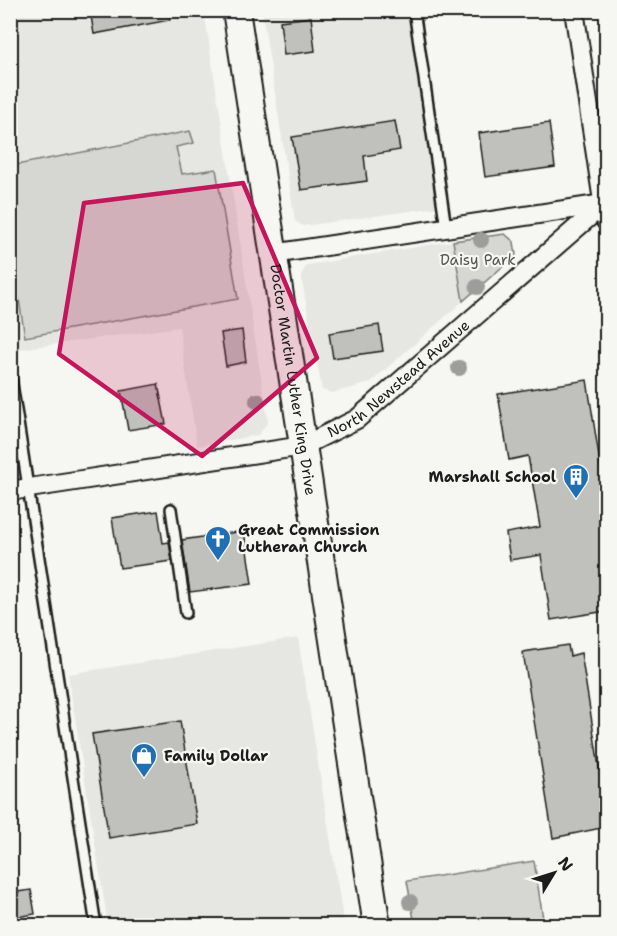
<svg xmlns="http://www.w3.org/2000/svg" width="617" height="936" font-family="'Shantell Sans',sans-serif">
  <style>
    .built { fill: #e6e6e2 }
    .green { fill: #d6d6d2; stroke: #797977; stroke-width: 1.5 }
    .building { fill: #c0c0bd; stroke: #1c1c1c; stroke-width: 1.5 }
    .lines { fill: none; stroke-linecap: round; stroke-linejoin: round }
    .lane-casing { stroke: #1c1c1c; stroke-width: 14 }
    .street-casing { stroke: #1c1c1c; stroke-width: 22 }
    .secondary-casing { stroke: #1c1c1c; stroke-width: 30 }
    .lane { stroke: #f6f6f2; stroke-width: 9 }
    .street { stroke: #f6f6f2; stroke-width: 18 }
    .secondary { stroke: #f6f6f2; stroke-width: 26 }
    .tree { fill: #9d9d9b }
    .marked { fill: #c2185b; fill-opacity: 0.2; stroke: #c2185b; stroke-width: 4.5; stroke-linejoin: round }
    .labels { text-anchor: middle; stroke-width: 4.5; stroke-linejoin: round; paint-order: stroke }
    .park-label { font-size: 15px; fill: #545453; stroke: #f6f6f2 }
    .street-label { font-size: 15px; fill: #1c1c1c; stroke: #f6f6f2 }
    .poi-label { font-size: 15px; font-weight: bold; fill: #1c1c1c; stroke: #f6f6f2; text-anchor: start }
  </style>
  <rect width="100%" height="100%" fill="#f6f6f2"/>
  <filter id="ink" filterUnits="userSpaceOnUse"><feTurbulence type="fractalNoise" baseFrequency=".0167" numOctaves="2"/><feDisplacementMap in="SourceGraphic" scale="12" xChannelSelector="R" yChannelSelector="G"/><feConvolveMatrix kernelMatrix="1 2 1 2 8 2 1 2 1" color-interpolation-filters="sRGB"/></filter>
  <g filter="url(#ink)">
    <g class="built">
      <polygon points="10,11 204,11 268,422 258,435 197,446 179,327 20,349 10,292"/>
      <polygon points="262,11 407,11 438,207 303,226 295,221"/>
      <polygon points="453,241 463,301 370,383 332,393 322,390 301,275 307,265"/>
      <polygon points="298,638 344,925 108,925 68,674"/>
    </g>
    <g class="green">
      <polygon points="190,131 194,143 176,147 182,174 216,169 238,299 25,337 11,249 11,166"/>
      <polygon points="505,234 514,242 516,255 463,301 453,241"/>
      <polygon points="534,861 544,925 415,925 407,881"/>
    </g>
    <g class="building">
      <polygon points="90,10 169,10 170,20 94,34"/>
      <polygon points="311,17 315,51 284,55 280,21"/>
      <polygon points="395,121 400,150 364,156 367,181 301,190 292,137"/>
      <polygon points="549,123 555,167 485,177 479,133"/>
      <polygon points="379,325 383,351 333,358 329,333"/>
      <polygon points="242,330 246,362 226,366 221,333"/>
      <polygon points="587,380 606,501 606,611 551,620 541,555 510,560 506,533 540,527 528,456 509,460 498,394"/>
      <polygon points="158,384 166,424 128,430 121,391"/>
      <polygon points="158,511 163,543 169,542 172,561 120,568 112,518"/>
      <polygon points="244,531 252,584 190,592 182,540"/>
      <polygon points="568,645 570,656 581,653 606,811 606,827 553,838 523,652"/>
      <polygon points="180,721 197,824 109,838 92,734"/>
      <polygon points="31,890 35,914 10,918 10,893"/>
    </g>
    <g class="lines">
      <defs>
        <g id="lane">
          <polyline points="414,10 446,228"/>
          <polyline points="10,371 96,926"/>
          <polyline points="171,509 186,613"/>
        </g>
        <g id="street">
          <polyline points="574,10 606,221"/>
          <polyline points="273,254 604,204"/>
          <path id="s1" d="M10,491L303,446L357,419L604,204"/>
        </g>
        <g id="secondary">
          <path id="s2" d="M236,10L377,926"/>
        </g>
      </defs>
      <use href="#lane" class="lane-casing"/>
      <use href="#street" class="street-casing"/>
      <use href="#secondary" class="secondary-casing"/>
      <use href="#lane" class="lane"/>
      <use href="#street" class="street"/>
      <use href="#secondary" class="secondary"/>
    </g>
    <g class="tree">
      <circle cx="481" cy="240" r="8"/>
      <circle cx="477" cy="287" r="8"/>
      <circle cx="459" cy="368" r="8"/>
      <circle cx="257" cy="401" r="8"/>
      <circle cx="410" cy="902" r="8"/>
    </g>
  </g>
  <path class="marked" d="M243,183L317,358L202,456L59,354L84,203Z"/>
  <defs>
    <symbol id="building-pin" viewBox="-11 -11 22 30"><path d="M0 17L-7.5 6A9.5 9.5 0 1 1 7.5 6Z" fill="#1f6fb2" stroke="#f6f6f2"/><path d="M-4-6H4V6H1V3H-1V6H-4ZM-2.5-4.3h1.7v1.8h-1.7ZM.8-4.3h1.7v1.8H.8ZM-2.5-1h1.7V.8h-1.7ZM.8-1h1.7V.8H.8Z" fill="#fff"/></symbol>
    <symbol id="church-pin" viewBox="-11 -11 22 30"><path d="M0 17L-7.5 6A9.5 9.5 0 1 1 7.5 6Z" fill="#1f6fb2" stroke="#f6f6f2"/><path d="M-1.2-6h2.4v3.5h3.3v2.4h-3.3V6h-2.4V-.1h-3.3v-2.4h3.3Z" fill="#fff"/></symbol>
    <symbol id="shop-pin" viewBox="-11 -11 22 30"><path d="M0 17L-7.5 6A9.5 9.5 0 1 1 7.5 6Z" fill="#1f6fb2" stroke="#f6f6f2"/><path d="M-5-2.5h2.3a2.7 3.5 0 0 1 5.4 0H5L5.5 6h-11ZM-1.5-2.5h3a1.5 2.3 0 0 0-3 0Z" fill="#fff"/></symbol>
  </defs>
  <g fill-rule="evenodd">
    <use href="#building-pin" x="561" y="462" width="30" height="40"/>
    <use href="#church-pin" x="203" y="524" width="30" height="40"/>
    <use href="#shop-pin" x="129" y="741" width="30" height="40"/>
  </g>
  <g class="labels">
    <g class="park-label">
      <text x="478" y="265">Daisy Park</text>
    </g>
    <g class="street-label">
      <text dy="5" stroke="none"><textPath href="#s1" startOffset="414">North Newstead Avenue</textPath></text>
      <text dy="5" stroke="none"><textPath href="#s2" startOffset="374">Doctor Martin Luther King Drive</textPath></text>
    </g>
    <g class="poi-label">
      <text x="556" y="482" text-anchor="end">Marshall School</text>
      <text x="238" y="535">Great Commission<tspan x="238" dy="17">Lutheran Church</tspan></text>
      <text x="164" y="761">Family Dollar</text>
    </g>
  </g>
  <rect width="617" height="936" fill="none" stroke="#f6f6f2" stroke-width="36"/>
  <rect x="18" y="18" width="581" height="900" fill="none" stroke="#1c1c1c" stroke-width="2" filter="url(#ink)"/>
  <g transform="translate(554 873) rotate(52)" stroke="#f6f6f2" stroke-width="4.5" paint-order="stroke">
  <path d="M0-4.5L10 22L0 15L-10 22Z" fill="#1c1c1c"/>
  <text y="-9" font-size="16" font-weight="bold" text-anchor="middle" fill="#1c1c1c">N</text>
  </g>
</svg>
